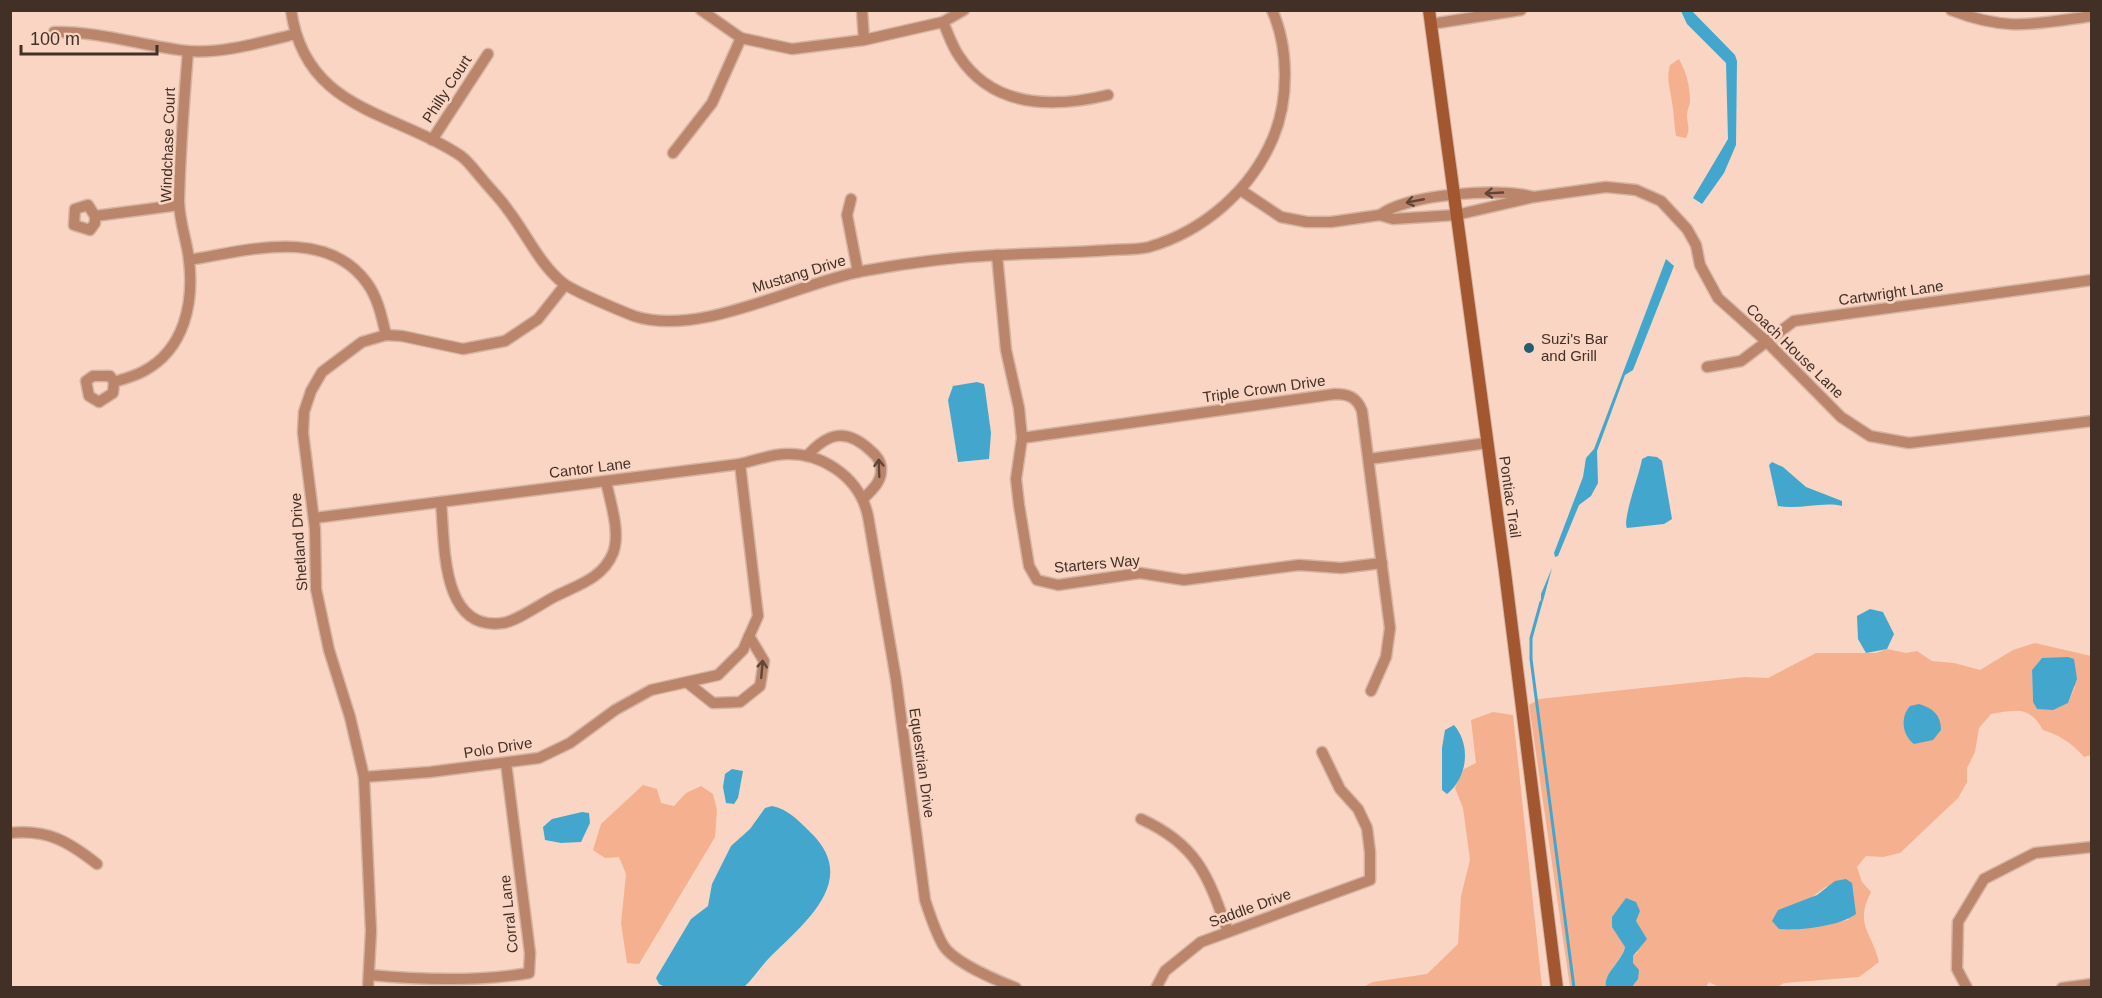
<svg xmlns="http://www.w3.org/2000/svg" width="2102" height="998" font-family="Helvetica,sans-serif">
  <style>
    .green { fill: #f5b08f; fill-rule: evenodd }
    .water { fill: #43a7cd }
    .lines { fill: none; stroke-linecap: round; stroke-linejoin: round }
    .stream { stroke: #43a7cd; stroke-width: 3 }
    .street-casing { stroke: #d5b4a4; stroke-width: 13 }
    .secondary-casing { stroke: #d5b4a4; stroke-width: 14 }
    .street { stroke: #ba856b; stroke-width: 10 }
    .secondary { stroke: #a35730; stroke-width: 12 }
    .oneway { stroke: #604538 }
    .poi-dot { fill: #215e75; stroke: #fad5c3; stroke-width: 2 }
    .labels { text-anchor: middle; stroke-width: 5; stroke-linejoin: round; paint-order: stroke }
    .street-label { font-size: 15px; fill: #423027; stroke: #fad5c3 }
    .poi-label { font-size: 15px; fill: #423027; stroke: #fad5c3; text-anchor: start }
  </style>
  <rect width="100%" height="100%" fill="#fad5c3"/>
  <g class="green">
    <path d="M1679,59C1686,72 1690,85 1690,101C1690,105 1687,110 1687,115C1687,125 1691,128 1686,138L1676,136C1674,125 1674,113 1672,102C1670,87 1666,80 1670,65Z"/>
    <path d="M2035,643L2091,656V755L2084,757C2072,743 2059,735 2043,730C2029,705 2016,710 1991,714L1979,728L1975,752L1967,768V782L1958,798L1900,853L1883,857L1866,856L1857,867L1862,882L1871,892C1854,925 1872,932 1879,962L1859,977L1784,983L1776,988L1719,987L1709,982L1706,987H1632L1638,979L1632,963L1633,956L1638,952L1620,938L1625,946C1622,962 1603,973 1606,987H1570L1529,705L1539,699L1745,677L1768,678L1816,653H1876L1887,649L1906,653L1917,651L1932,661L1954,663L1980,670L2013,650ZM2042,658L2075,687L2068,703L2037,709L2033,702L2032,670ZM1827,886L1849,920L1826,923L1778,910L1809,899Z"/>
    <polygon points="1493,712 1513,715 1542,987 1361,988 1373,982 1427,974 1458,944 1461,896 1470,860 1463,808 1455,788 1464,769 1476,763 1471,720"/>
    <polygon points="643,785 657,789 661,803 674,806 686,793 701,786 713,794 717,810 715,837 639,964 627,963 621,923 626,874 619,857 605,858 593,850 601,824"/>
  </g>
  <g class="water">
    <polygon points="1681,11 1692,11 1735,55 1737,61 1736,145 1724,173 1702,204 1693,198 1728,139 1726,63 1687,24"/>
    <polygon points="1666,259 1674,266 1633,370 1625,375 1597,451 1598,483 1591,496 1579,505 1558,556 1555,557 1554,553 1583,477 1586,458 1594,449"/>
    <polygon points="977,382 984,384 985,389 991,433 989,459 958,462 948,400 953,386"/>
    <path d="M1648,456L1657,457L1662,461L1672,519L1664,524L1627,528C1622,520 1640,473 1642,459Z"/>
    <path d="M1772,462L1783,467L1806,487L1842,501V506C1823,501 1800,510 1778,506L1769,465Z"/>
    <polygon points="1552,568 1543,601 1541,602 1541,594"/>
    <polygon points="1870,609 1883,612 1894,634 1887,649 1866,653 1858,639 1857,616"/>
    <polygon points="2068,657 2074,659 2077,679 2068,703 2053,710 2037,709 2033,702 2032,670 2042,658"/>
    <path d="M1919,704C1933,708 1941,715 1941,730L1933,740L1914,744C1902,735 1900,717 1910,706Z"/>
    <path d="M1454,725C1471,745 1468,777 1447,794L1442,790V748L1445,730Z"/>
    <polygon points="732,769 743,771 738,798 734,804 726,803 723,787 725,774"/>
    <path d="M772,806C788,809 799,821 810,832C860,879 806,922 771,956C761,966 754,978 744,987L667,988L659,984L656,978L691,919L708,906L712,884L731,846L750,829L765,808Z"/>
    <polygon points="582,812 589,813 590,823 581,842 561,843 545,840 543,827 552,819"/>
    <path d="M1846,879L1852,883L1856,914C1840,926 1799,931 1779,929L1772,921L1778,910L1817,895L1835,881Z"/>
    <path d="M1626,898L1636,902L1640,911L1636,921L1647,939L1633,956V963L1639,970L1638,979L1632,987H1606C1603,973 1622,962 1625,947L1612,927V917Z"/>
  </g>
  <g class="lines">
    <polyline class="stream" points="1541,602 1531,638 1531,659 1574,988"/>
    <defs>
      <g id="street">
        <path d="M291,10C305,111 394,111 461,156C469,162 476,172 483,180C491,190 501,199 508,210C526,233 540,265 563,283C573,291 621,311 634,316C700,338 797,283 863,271C907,263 954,257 999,255C1036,253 1073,253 1110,250C1123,249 1137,250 1149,247C1204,231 1251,190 1273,138C1289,100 1289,48 1272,10"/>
        <polyline points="701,10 741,38 792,49 864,40 943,22 964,10"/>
        <polyline points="862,10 864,40"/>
        <path d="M1951,10C2007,32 2034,24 2092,16"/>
        <path d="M943,22C948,33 952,46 959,56C993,108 1054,108 1108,95"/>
        <polyline points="1431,24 1521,10"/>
        <path d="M54,32C100,31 142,46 187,51C222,54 262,42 296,34"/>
        <polyline points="432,140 488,54"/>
        <polyline points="673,153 712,103 741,38"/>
        <polyline points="1242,191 1281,217 1307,222 1331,222 1380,215 1393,219 1456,215 1534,197 1606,187 1636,190 1661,201 1687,229 1696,245 1700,265 1718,298 1766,341 1841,417 1870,436 1909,443 2092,421"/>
        <polyline points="851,199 847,215 858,272"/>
        <path d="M1380,215C1407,194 1501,187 1534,197"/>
        <polyline points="95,216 95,223 90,230 74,225 75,209 88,205 95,216 179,205"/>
        <polyline points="997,255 1006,350 1019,408 1022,438 1016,479 1019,505 1029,566 1037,580 1058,585 1140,573 1184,580 1299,565 1341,568 1382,563"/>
        <path d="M189,260C246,251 326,226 367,283C378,298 382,318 386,335"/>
        <polyline points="1707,367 1741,361 1794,321 2092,280"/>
        <path d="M114,382L113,393L99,402L89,396L86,381L93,376H110L114,382C124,379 135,376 144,371C185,349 194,302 189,260C187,241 179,221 179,201C180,151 184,101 188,51"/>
        <path d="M1022,438L1335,394C1348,394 1357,397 1362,411L1390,628L1386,657L1371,691"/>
        <path d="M807,456C828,432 847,428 871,451C877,456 882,462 881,471C881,482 872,490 864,498"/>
        <polyline points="1369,459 1487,443"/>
        <path d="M441,502C445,543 440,632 503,623C517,621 542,603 556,596C578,585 603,578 613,553C621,532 610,502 606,481"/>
        <path d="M314,518L740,464C752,461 764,457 776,455C818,449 859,475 868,516L896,679L925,900C930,915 935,931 943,945C954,963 996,980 1016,988"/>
        <polyline points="689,684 713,703 740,702 760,686 764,661 749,636"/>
        <polyline points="364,777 430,772 539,758 570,743 615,710 651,690 718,675 743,650 758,616 740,464"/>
        <path d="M1141,819C1198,845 1208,876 1228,932"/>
        <path d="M10,833C48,829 69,842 97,864"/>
        <path d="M369,975C422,980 476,982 529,973L530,953L506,763"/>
        <polyline points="368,988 371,931 364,777 350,717 329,650 316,589 315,529 303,433 304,412 311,391 322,372 362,342 386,335 402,336 463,349 505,341 538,319 565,285"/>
        <polyline points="1156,988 1165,971 1201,942 1370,880 1370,852 1367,828 1358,809 1340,789 1322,752"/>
        <polyline points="1967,988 1957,969 1958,922 1984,879 2035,853 2092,847"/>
        <polyline points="2062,988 2092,984"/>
      </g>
      <polyline id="secondary" points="1429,10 1505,572 1557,988"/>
    </defs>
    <use href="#street" class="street-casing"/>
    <use href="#secondary" class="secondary-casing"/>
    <use href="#street" class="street"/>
    <use href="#secondary" class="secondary"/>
  </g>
  <defs><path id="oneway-shaft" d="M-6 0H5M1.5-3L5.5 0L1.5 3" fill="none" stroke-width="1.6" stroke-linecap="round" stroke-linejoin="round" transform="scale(1.5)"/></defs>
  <g class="oneway">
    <use href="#oneway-shaft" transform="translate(1494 193) rotate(177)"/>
    <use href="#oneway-shaft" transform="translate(1415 201) rotate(169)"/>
    <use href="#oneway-shaft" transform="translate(879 468) rotate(-92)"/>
    <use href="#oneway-shaft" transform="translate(762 669) rotate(-85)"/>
  </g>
  <circle class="poi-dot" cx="1529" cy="348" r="6"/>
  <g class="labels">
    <g class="street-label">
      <text transform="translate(447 89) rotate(-57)" y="5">Philly Court</text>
      <text transform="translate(168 145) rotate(-88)" y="5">Windchase Court</text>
      <text transform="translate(799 274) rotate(-17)" y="5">Mustang Drive</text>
      <text transform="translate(1891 293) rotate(-8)" y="5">Cartwright Lane</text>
      <text transform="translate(1795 351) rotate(44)" y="5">Coach House Lane</text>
      <text transform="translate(1264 389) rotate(-8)" y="5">Triple Crown Drive</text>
      <text transform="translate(590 468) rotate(-7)" y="5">Cantor Lane</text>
      <text transform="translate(1510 497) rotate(82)" y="5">Pontiac Trail</text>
      <text transform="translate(299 542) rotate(-94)" y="5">Shetland Drive</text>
      <text transform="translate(1097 564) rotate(-5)" y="5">Starters Way</text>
      <text transform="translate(498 748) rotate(-9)" y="5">Polo Drive</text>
      <text transform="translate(922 763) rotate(82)" y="5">Equestrian Drive</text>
      <text transform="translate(1250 908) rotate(-20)" y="5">Saddle Drive</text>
      <text transform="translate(509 914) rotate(-96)" y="5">Corral Lane</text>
    </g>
    <g class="poi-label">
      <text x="1541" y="344">Suzi's Bar<tspan x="1541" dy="17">and Grill</tspan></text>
    </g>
  </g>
  <rect width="2102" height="998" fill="none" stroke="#423027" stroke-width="24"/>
  <path d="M21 45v9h136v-9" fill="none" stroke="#423027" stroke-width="3"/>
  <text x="30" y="45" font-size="18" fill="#423027" stroke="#fad5c3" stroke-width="4.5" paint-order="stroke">100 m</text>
</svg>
